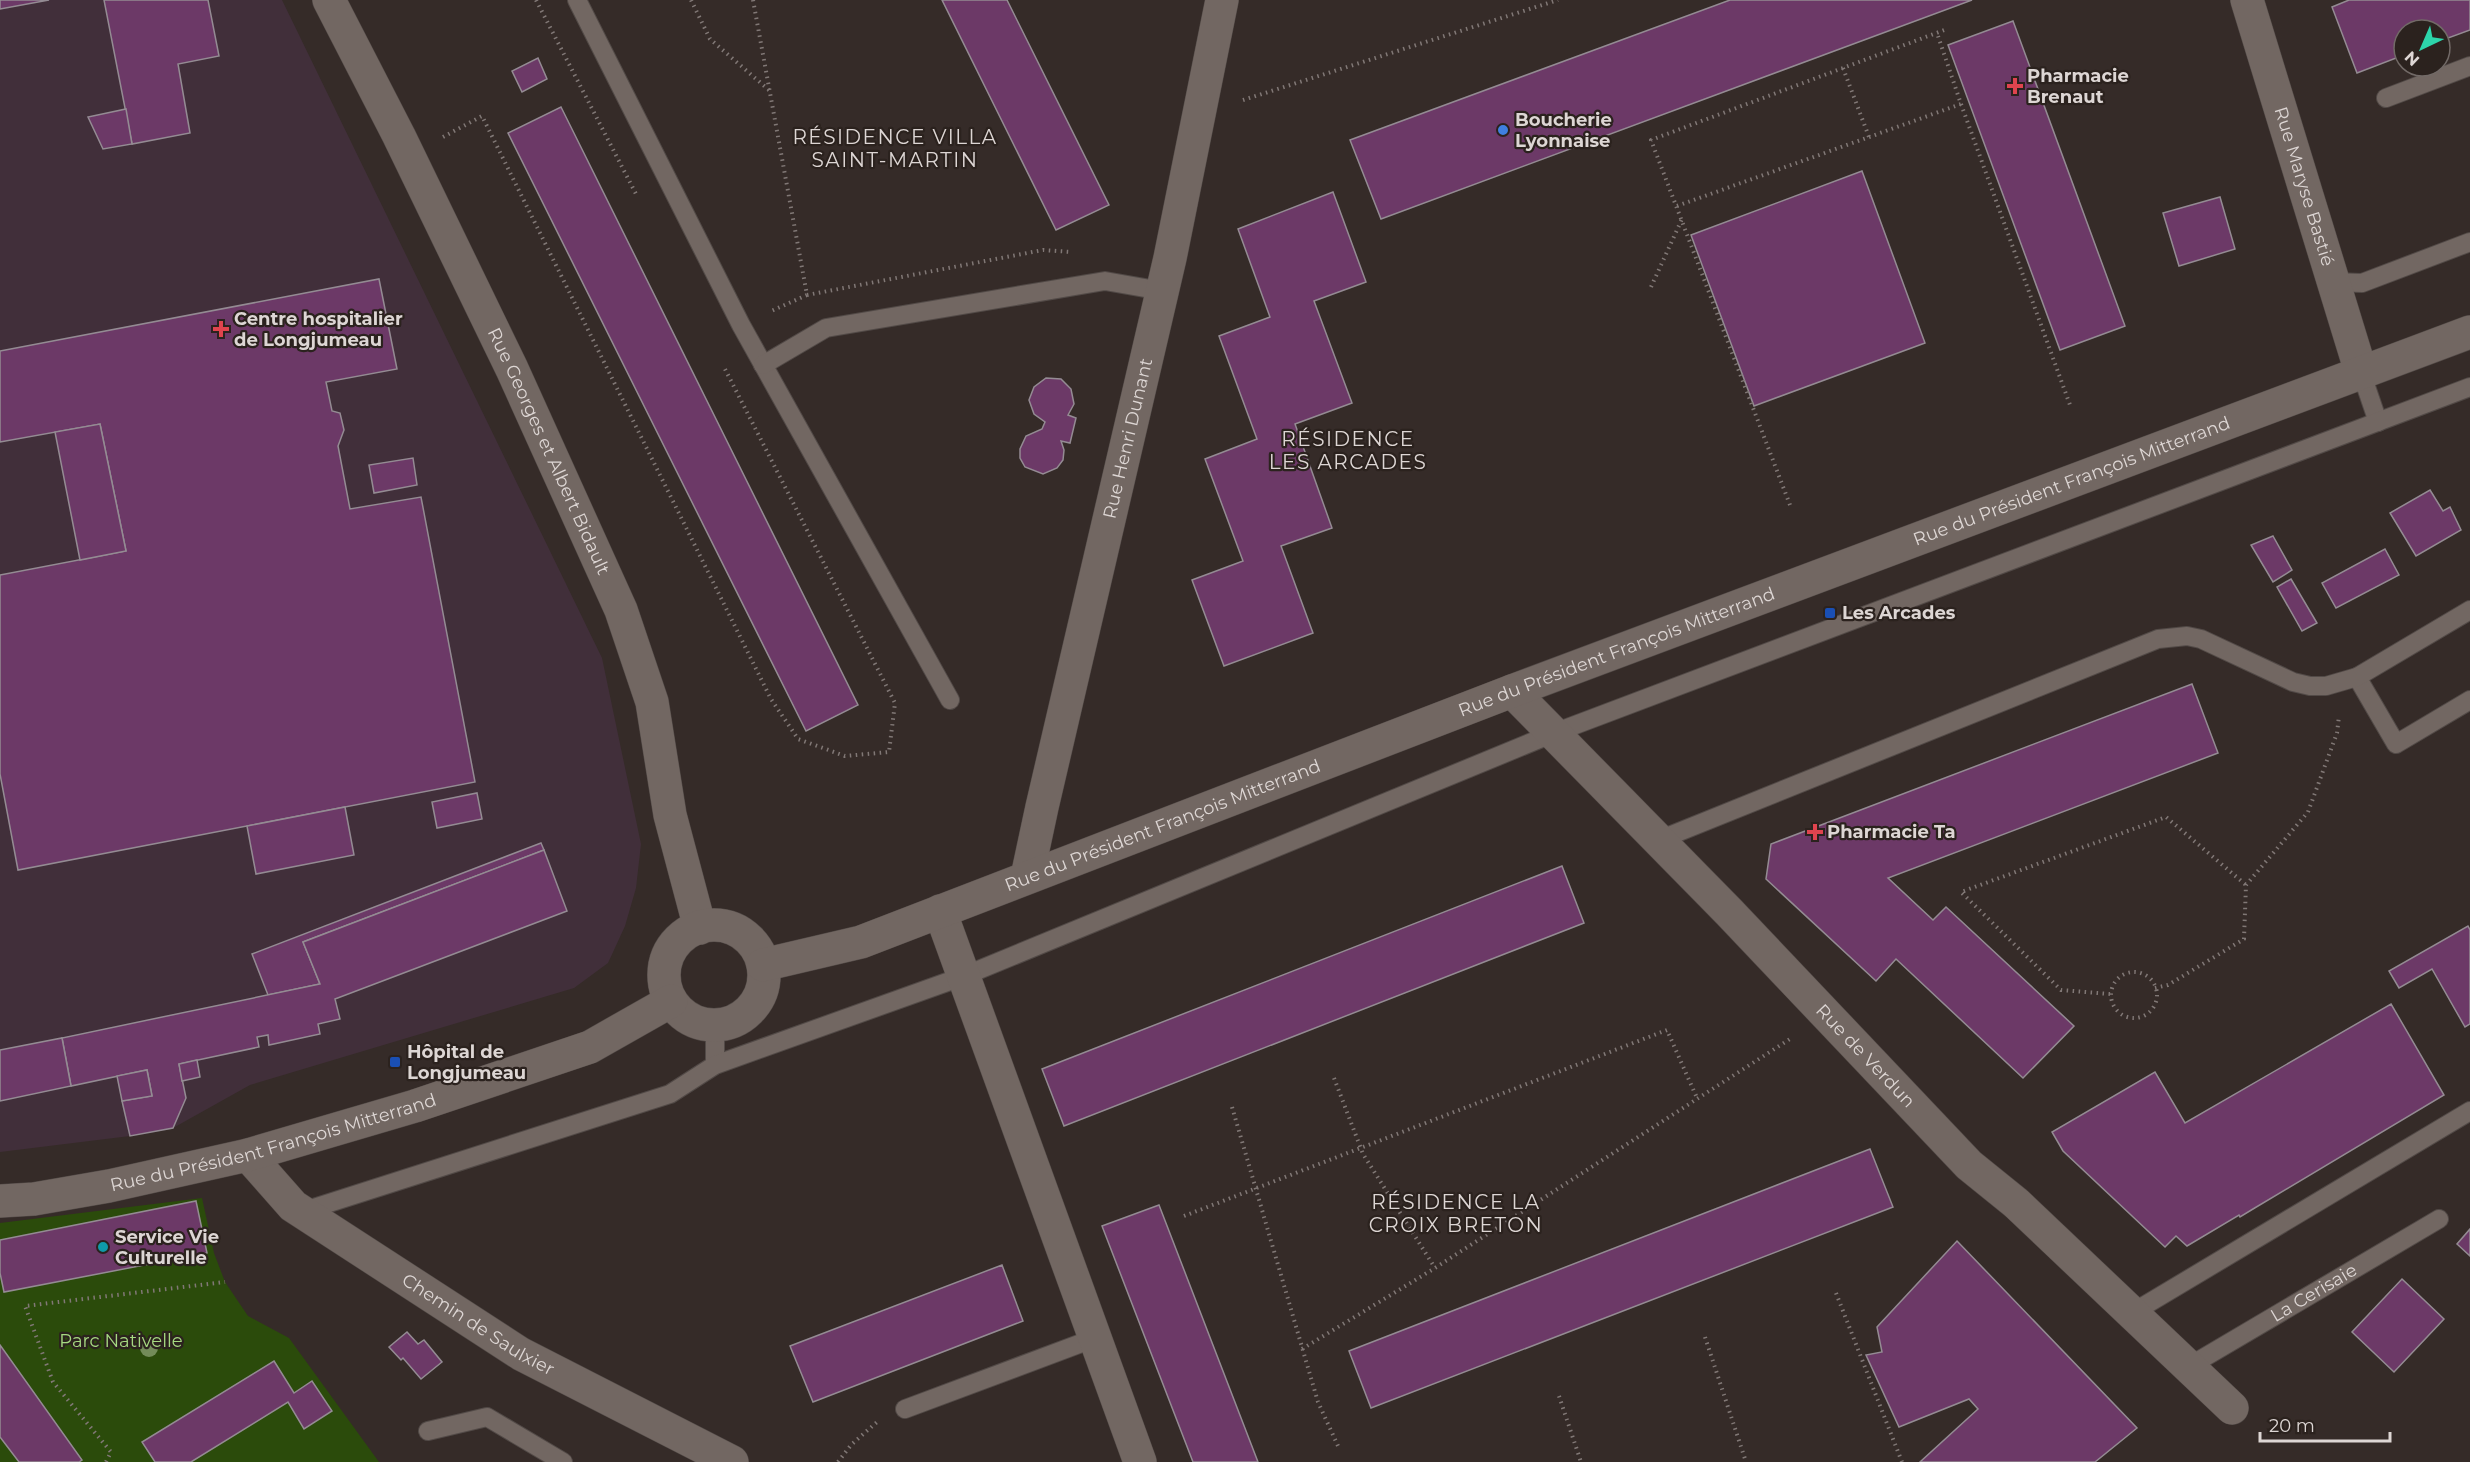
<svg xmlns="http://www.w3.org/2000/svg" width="2470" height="1462" font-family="Montserrat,sans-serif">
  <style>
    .medical { fill: #412f3a }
    .green { fill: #2b4b0b }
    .building { fill: #6c3967; stroke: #948b93; stroke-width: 1.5 }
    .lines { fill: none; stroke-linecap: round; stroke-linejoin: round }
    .service-casing { stroke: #524a47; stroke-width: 20 }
    .minor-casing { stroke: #524a47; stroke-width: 34 }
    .secondary-casing { stroke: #524a47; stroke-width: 34 }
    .path { stroke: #817876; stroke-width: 4; stroke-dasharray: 1.5 4.5; stroke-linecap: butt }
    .service { stroke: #726762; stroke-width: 18 }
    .minor { stroke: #726762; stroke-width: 33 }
    .secondary { stroke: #726762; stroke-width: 33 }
    .tree { fill: #738b59 }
    .health-dot { fill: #e0444e; stroke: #2b221e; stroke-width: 2 }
    .shop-dot { fill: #3f7fe0; stroke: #2b221e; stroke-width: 2 }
    .transit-dot { fill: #1a4fb4; stroke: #2b221e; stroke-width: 2 }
    .culture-dot { fill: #0f9aa8; stroke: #2b221e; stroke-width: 2 }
    .labels { text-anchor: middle; stroke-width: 4.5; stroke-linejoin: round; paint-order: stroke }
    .poi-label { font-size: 18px; font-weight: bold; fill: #ddd6d4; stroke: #2b221e; text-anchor: start }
    .street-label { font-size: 18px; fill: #ddd6d4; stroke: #2b221e }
    .park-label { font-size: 18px; fill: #a6d981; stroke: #2b221e }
    .neighbourhood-label { font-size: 20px; letter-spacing: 1.5px; fill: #ddd6d4; stroke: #2b221e }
  </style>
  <rect width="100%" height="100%" fill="#352b28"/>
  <polygon class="medical" points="0,0 282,0 602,658 641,844 636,888 625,926 608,963 574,988 250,1085 173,1128 130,1136 0,1152"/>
  <polygon class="green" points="202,1198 214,1253 225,1282 248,1316 289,1338 379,1462 0,1462 0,1223"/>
  <g class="building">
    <polygon points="0,0 49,0 0,9"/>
    <polygon points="104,0 208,0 219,56 178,64 190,133 132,144"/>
    <polygon points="942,0 1007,0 1109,205 1056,230"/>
    <polygon points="1730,0 1972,0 1381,219 1350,140"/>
    <polygon points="2349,0 2470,0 2470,30 2440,41 2440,30 2404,30 2404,55 2357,73 2332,7"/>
    <polygon points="2013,21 2125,326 2060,350 1948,45"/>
    <polygon points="538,58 547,79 522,92 512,71"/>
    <polygon points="561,107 858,705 806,731 508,133"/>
    <polygon points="126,109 132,144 103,149 88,117"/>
    <polygon points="1862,171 1925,343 1754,406 1691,235"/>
    <polygon points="1333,192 1366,282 1314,301 1352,403 1295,424 1332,528 1281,546 1313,633 1224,666 1192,580 1243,561 1205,459 1257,439 1219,336 1270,317 1238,229"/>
    <polygon points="2220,197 2235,249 2179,266 2163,213"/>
    <polygon points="379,279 397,369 326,382 332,411 340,413 344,430 338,446 350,509 421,497 475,782 18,870 0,774 0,575 126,551 100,424 0,442 0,351"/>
    <polygon points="1046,378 1061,379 1071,389 1074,404 1068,415 1076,418 1070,443 1061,441 1064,450 1063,460 1057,468 1043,474 1025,467 1020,458 1020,449 1026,436 1042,429 1045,422 1034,414 1029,400 1034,387"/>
    <polygon points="100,424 126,551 80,560 55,432"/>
    <polygon points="413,458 417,485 374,493 369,465"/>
    <polygon points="2430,490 2443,511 2450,507 2461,530 2416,556 2390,513"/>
    <polygon points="2273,536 2292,570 2273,582 2251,545"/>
    <polygon points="2385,549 2399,575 2336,608 2322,583"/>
    <polygon points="2291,579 2317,623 2302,631 2277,587"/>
    <polygon points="2192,684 2218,753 1888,878 1933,920 1946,907 2074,1026 2023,1078 1896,959 1876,981 1766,879 1771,844"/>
    <polygon points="477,793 482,819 437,828 432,802"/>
    <polygon points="345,807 354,855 256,874 247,826"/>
    <polygon points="541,843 544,850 303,942 320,984 268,995 252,954"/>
    <polygon points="544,850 567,911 335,999 340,1019 318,1024 320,1034 269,1045 268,1035 257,1037 259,1047 179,1064 186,1098 173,1128 130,1136 122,1101 152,1096 147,1070 71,1086 62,1038 320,984 303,942"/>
    <polygon points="1562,866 1584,923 1064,1126 1042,1069"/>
    <polygon points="2468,926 2470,930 2470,1024 2465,1027 2432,969 2399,988 2389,971"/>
    <polygon points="2391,1004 2444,1095 2253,1209 2240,1217 2239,1215 2187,1246 2176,1236 2165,1247 2063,1151 2052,1132 2155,1072 2185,1123"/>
    <polygon points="62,1038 71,1086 0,1101 0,1050"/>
    <polygon points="197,1060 200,1077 182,1081 179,1064"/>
    <polygon points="147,1070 152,1096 122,1101 117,1076"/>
    <polygon points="1870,1149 1893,1207 1371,1408 1349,1351"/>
    <polygon points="196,1201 207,1253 4,1292 0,1273 0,1240"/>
    <polygon points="1159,1205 1258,1462 1193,1462 1102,1226"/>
    <polygon points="2470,1229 2470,1256 2457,1244"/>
    <polygon points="1957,1241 2137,1428 2095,1462 1920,1462 1978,1409 1969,1399 1899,1427 1866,1355 1882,1352 1877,1327"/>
    <polygon points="1002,1265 1023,1321 813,1402 790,1346"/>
    <polygon points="2402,1279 2444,1319 2394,1372 2352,1332"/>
    <polygon points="407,1332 418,1344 424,1340 442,1362 421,1379 403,1358 401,1360 389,1347"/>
    <polygon points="0,1345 82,1460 79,1462 19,1462 0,1437"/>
    <polygon points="274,1361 294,1393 312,1381 332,1411 304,1429 288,1402 191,1462 155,1462 142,1442"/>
  </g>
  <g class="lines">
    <defs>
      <g id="service">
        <polyline points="577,0 741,325 950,700"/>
        <polyline points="2386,98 2470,66"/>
        <polyline points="2332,282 2362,283 2470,242"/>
        <polyline points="763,365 826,328 1105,281 1162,291"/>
        <polyline points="2361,372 2378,422"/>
        <polyline points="2357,677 2396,744 2470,700"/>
        <polyline points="1659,840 2158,639 2187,636 2201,639 2293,682 2310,686 2326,686 2357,677 2470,610"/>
        <polyline points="715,1026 715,1065"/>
        <polyline points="301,1212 670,1094 715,1065 964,976 1554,733 2470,387"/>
        <polyline points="2132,1313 2470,1111"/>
        <path id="s1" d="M2188,1367L2439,1219"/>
        <polyline points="905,1409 1095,1338"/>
        <polyline points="428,1431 487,1417 563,1462"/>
      </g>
      <g id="minor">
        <path id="s2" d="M329,0L399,136L512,369L621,610L652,702L670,815L700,928"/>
        <path id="s3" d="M2247,0L2361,372"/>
        <path id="s4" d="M1512,691L1729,912L1969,1165L2016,1203L2232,1408"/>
        <path id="s5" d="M1027,877L1042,807L1170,258L1222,0"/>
        <polyline points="940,911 1140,1462"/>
        <path id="s6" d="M248,1155L293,1206L521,1354L732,1462"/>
      </g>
      <g id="secondary">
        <circle cx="714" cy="975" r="50"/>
        <path id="s7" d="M763,965L861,942L1512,691L2470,332"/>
        <path id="s8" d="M0,1201L34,1199L109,1186L248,1155L415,1106L590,1047L671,1001"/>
      </g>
    </defs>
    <use href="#service" class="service-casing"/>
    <use href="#minor" class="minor-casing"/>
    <use href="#secondary" class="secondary-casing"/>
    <g class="path">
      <polyline points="536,0 636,194"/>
      <polyline points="691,0 710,39 770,91"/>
      <polyline points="753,0 807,295 769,312"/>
      <polyline points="1843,68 1869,137"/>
      <polyline points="1243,100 1558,0"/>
      <polyline points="1961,104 2070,405"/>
      <polyline points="443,137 482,116 771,699 798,739 845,756 889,752 895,703 725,369"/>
      <polyline points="1677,206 1961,104 1937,33"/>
      <polyline points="1651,287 1682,219"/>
      <polyline points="807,295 1043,250 1072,252"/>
      <polyline points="1790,505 1651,140 1947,29"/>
      <circle cx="2134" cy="995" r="23"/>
      <polyline points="2155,988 2168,985 2244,939 2246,885 2308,812 2337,733 2339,716"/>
      <polyline points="2110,994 2061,990 1961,892 2166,817 2246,885"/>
      <polyline points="1334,1078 1363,1154 1435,1268"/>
      <polyline points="1232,1107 1318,1402 1338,1446"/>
      <polyline points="1184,1216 1667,1030 1697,1098"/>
      <polyline points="1836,1293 1902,1462"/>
      <polyline points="1705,1337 1746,1462"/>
      <polyline points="1302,1349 1435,1268 1793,1037"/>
      <polyline points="1559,1396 1581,1462"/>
      <polyline points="106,1462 111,1452 53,1382 25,1306 225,1282"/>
      <polyline points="838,1462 851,1445 877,1422"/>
    </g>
    <use href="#service" class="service"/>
    <use href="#minor" class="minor"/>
    <use href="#secondary" class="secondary"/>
  </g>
  <circle class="tree" cx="149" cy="1348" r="9"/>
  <g class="health-dot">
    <path d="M2012 77h6v6h6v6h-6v6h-6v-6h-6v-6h6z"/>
    <path d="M218 320h6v6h6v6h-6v6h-6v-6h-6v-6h6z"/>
    <path d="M1812 823h6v6h6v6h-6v6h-6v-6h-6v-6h6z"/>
  </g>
  <circle class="shop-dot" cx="1503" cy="130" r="6"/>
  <g class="transit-dot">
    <rect x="1824" y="607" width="12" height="12" rx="3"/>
    <rect x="389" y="1056" width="12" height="12" rx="3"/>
  </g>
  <circle class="culture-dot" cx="103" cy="1247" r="6"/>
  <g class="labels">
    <g class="poi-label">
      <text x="2027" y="82">Pharmacie<tspan x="2027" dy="21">Brenaut</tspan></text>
      <text x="1515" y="126">Boucherie<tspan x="1515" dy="21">Lyonnaise</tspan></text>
      <text x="234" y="325">Centre hospitalier<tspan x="234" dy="21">de Longjumeau</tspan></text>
      <text x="1842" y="619">Les Arcades</text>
      <text x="1827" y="838">Pharmacie Ta</text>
      <text x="407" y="1058">Hôpital de<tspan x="407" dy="21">Longjumeau</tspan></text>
      <text x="115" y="1243">Service Vie<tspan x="115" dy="21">Culturelle</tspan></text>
    </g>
    <g class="street-label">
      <text dy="6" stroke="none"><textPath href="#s3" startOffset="195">Rue Maryse Bastié</textPath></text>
      <text dy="6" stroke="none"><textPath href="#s5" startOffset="450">Rue Henri Dunant</textPath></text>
      <text dy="6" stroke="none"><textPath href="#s2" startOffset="502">Rue Georges et Albert Bidault</textPath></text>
      <text dy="6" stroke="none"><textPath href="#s7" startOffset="1396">Rue du Président François Mitterrand</textPath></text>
      <text dy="6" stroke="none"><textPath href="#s7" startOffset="910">Rue du Président François Mitterrand</textPath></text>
      <text dy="6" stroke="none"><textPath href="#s7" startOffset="424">Rue du Président François Mitterrand</textPath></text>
      <text dy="6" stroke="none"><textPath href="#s4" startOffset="508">Rue de Verdun</textPath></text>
      <text dy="6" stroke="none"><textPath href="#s8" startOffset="280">Rue du Président François Mitterrand</textPath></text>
      <text dy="6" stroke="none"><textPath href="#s1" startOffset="146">La Cerisaie</textPath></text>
      <text dy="6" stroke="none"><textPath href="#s6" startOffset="288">Chemin de Saulxier</textPath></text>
    </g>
    <g class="park-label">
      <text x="121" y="1347">Parc Nativelle</text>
    </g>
    <g class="neighbourhood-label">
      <text x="895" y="144">RÉSIDENCE VILLA<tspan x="895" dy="23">SAINT-MARTIN</tspan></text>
      <text x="1348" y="446">RÉSIDENCE<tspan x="1348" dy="23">LES ARCADES</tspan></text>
      <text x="1456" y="1209">RÉSIDENCE LA<tspan x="1456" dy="23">CROIX BRETON</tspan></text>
    </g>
  </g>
  <g transform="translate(2422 48) rotate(224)"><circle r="28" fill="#2b221e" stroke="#726a67" stroke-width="1.5"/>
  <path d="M0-4.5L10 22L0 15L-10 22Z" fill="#2dd5ab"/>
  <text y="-9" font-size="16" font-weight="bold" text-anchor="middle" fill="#ddd6d4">N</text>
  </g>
  <path d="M2260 1432v9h130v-9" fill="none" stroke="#ddd6d4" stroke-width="3"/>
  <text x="2269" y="1432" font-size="18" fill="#ddd6d4" stroke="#2b221e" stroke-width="4.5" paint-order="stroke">20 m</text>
</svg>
